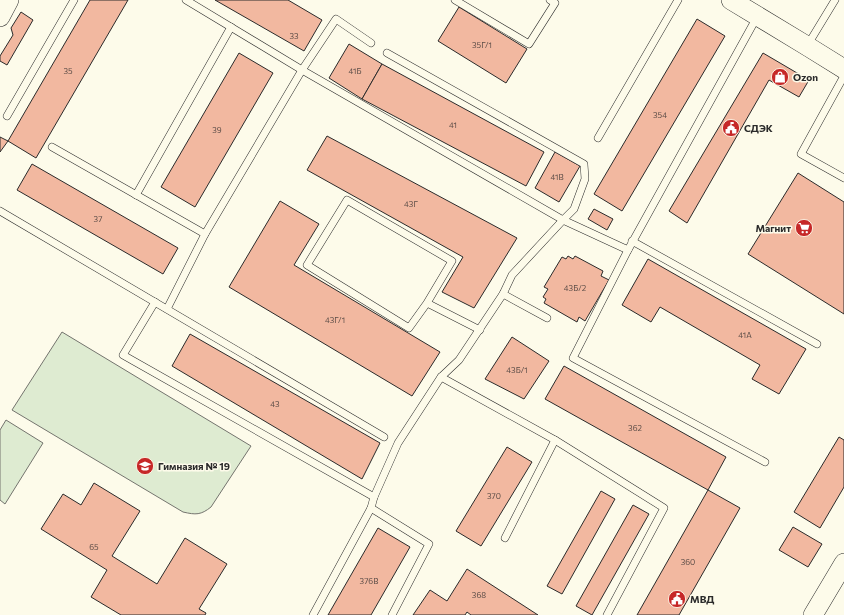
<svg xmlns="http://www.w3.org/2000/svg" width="844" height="615" font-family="Commissioner,sans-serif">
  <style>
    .green { fill: #deebd1; stroke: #74746e }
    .building { fill: #f2b8a0; stroke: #2b2b2b }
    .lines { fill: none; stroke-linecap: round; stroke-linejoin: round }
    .lane-casing { stroke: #2b2b2b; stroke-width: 8 }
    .secondary-casing { stroke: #2b2b2b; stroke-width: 20 }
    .lane { stroke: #fdfbea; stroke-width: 7 }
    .secondary { stroke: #fdfbea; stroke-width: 19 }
    .labels { text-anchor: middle; stroke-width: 3; stroke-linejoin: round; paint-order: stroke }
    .number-label { font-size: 8px; fill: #5d4e48 }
    .poi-label { font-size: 10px; font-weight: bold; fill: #2b2b2b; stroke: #fdfbea; text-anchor: start }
  </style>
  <rect width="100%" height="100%" fill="#fdfbea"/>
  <g class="green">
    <path d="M62,332L251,446L211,507C201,515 196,515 183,512L12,410Z"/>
    <polygon points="6,420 43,443 5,504 0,500 0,430"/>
  </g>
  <g class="building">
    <polygon points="90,0 128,0 36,158 8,141"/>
    <polygon points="215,0 288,0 322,20 304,51"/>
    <polygon points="459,7 527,49 506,83 438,41"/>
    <polygon points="21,12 33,20 7,65 0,61 0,56 13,35 11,28"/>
    <polygon points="697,19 725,36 622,211 594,194"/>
    <polygon points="349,44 382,64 362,99 329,78"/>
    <polygon points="239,53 273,73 195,207 161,187"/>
    <polygon points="763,53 809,80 799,97 769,80 687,223 669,211"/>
    <polygon points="382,64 544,152 526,186 362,99"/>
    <polygon points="327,136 517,238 474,308 442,292 463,257 307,170"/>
    <polygon points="0,137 8,141 0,152"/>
    <polygon points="555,152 580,166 559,202 535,188"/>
    <polygon points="32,164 178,248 163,274 17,190"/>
    <polygon points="798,173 844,202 844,314 748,254"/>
    <polygon points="280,201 319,224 294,265 440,352 412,396 229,287"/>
    <polygon points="594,209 613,219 607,230 588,219"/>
    <polygon points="568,256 573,259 575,256 603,271 601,276 609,280 585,321 579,317 577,322 544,303 546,299 543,297 548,289 544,287 562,257 566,259"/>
    <polygon points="648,259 806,349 779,394 752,379 760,365 660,307 651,322 622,305"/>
    <polygon points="190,334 380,443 362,479 172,366"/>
    <polygon points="512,337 549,361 524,399 485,379"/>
    <polygon points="564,366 726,457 708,490 545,399"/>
    <polygon points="839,437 844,440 844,487 820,528 794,512"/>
    <polygon points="507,447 532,462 481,546 456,531"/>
    <polygon points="94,483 140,511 112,556 157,584 185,538 227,564 199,609 206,613 205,615 121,615 91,597 107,570 41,529 63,494 81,505"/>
    <polygon points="708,490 740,508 679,615 637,615"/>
    <polygon points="601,491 615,499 562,594 547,586"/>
    <polygon points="633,505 649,514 592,615 576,606"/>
    <polygon points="793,527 822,544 808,567 779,550"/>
    <polygon points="378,528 410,547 371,615 328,615"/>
    <polygon points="467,569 538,615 471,615 467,612 465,615 413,615 430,590 447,601"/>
  </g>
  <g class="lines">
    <defs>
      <g id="lane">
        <polyline points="186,0 302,70 205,234"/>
        <polyline points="455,0 529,44 555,3 550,0"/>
        <polyline points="371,43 336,19 302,70 563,220 574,209 585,179 584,164 387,53"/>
        <polyline points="807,46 835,0"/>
        <polyline points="844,76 801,154 844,178"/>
        <polyline points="7,116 74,0"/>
        <polyline points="598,138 678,0"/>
        <polyline points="52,147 205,234 167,309"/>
        <polyline points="136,195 231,27"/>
        <polyline points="0,211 384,437"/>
        <polyline points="632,241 817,344"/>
        <polyline points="628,250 573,358 765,462"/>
        <polyline points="503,294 547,318"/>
        <polyline points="155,302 123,355 374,497"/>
        <polyline points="427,303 409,328 307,265 347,200 452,261 427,303 480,330"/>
        <polyline points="441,377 555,440 664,508 607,615"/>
        <polyline points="371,508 429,544 392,615"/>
        <polyline points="505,538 555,440"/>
        <polyline points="313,615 371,508 374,497 398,443 441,377 459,360 503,294 512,275 563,220 628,250 757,17"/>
      </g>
      <g id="secondary">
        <polyline points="731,0 807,46 844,69"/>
        <polyline points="0,17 9,0"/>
        <polyline points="813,615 844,563"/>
      </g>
    </defs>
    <use href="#lane" class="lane-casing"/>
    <use href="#secondary" class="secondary-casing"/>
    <use href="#lane" class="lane"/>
    <use href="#secondary" class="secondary"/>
  </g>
  <defs>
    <symbol id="shop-disc" viewBox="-11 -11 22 22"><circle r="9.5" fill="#c62828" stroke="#fdfbea"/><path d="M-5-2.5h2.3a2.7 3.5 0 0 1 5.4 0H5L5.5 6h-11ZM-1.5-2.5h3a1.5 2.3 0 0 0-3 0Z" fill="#fff"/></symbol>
    <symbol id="civic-disc" viewBox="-11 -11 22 22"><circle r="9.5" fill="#c62828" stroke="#fdfbea"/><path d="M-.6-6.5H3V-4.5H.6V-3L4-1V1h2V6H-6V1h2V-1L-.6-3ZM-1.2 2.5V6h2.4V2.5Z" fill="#fff"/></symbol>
    <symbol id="supermarket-disc" viewBox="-11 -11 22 22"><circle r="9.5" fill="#c62828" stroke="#fdfbea"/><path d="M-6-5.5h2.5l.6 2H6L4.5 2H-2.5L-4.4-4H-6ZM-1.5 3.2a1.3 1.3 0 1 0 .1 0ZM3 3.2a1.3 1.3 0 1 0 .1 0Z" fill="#fff"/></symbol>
    <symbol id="school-disc" viewBox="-11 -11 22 22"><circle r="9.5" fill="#c62828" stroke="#fdfbea"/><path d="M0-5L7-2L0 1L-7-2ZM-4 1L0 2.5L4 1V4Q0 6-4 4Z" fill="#fff"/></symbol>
  </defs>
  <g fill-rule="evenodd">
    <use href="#shop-disc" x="770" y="67" width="20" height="20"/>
    <use href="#civic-disc" x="721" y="118" width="20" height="20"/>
    <use href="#supermarket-disc" x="794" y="218" width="20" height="20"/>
    <use href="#school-disc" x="135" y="456" width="20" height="20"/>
    <use href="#civic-disc" x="667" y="589" width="20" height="20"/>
  </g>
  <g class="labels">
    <g class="number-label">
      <text x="294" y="39">33</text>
      <text x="482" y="48">35Г/1</text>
      <text x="68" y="74">35</text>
      <text x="355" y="74">41Б</text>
      <text x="660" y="118">354</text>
      <text x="453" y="128">41</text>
      <text x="217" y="133">39</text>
      <text x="557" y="180">41В</text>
      <text x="411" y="207">43Г</text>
      <text x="98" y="222">37</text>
      <text x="575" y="291">43Б/2</text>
      <text x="335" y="323">43Г/1</text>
      <text x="745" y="338">41А</text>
      <text x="517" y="373">43Б/1</text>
      <text x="275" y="407">43</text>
      <text x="635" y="431">362</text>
      <text x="494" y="499">370</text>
      <text x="94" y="550">65</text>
      <text x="688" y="565">360</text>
      <text x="369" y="584">376В</text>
      <text x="479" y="598">368</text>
    </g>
    <g class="poi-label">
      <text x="793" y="81">Ozon</text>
      <text x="744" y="132">СДЭК</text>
      <text x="791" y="232" text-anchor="end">Магнит</text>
      <text x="158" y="470">Гимназия № 19</text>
      <text x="690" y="603">МВД</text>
    </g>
  </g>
</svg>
